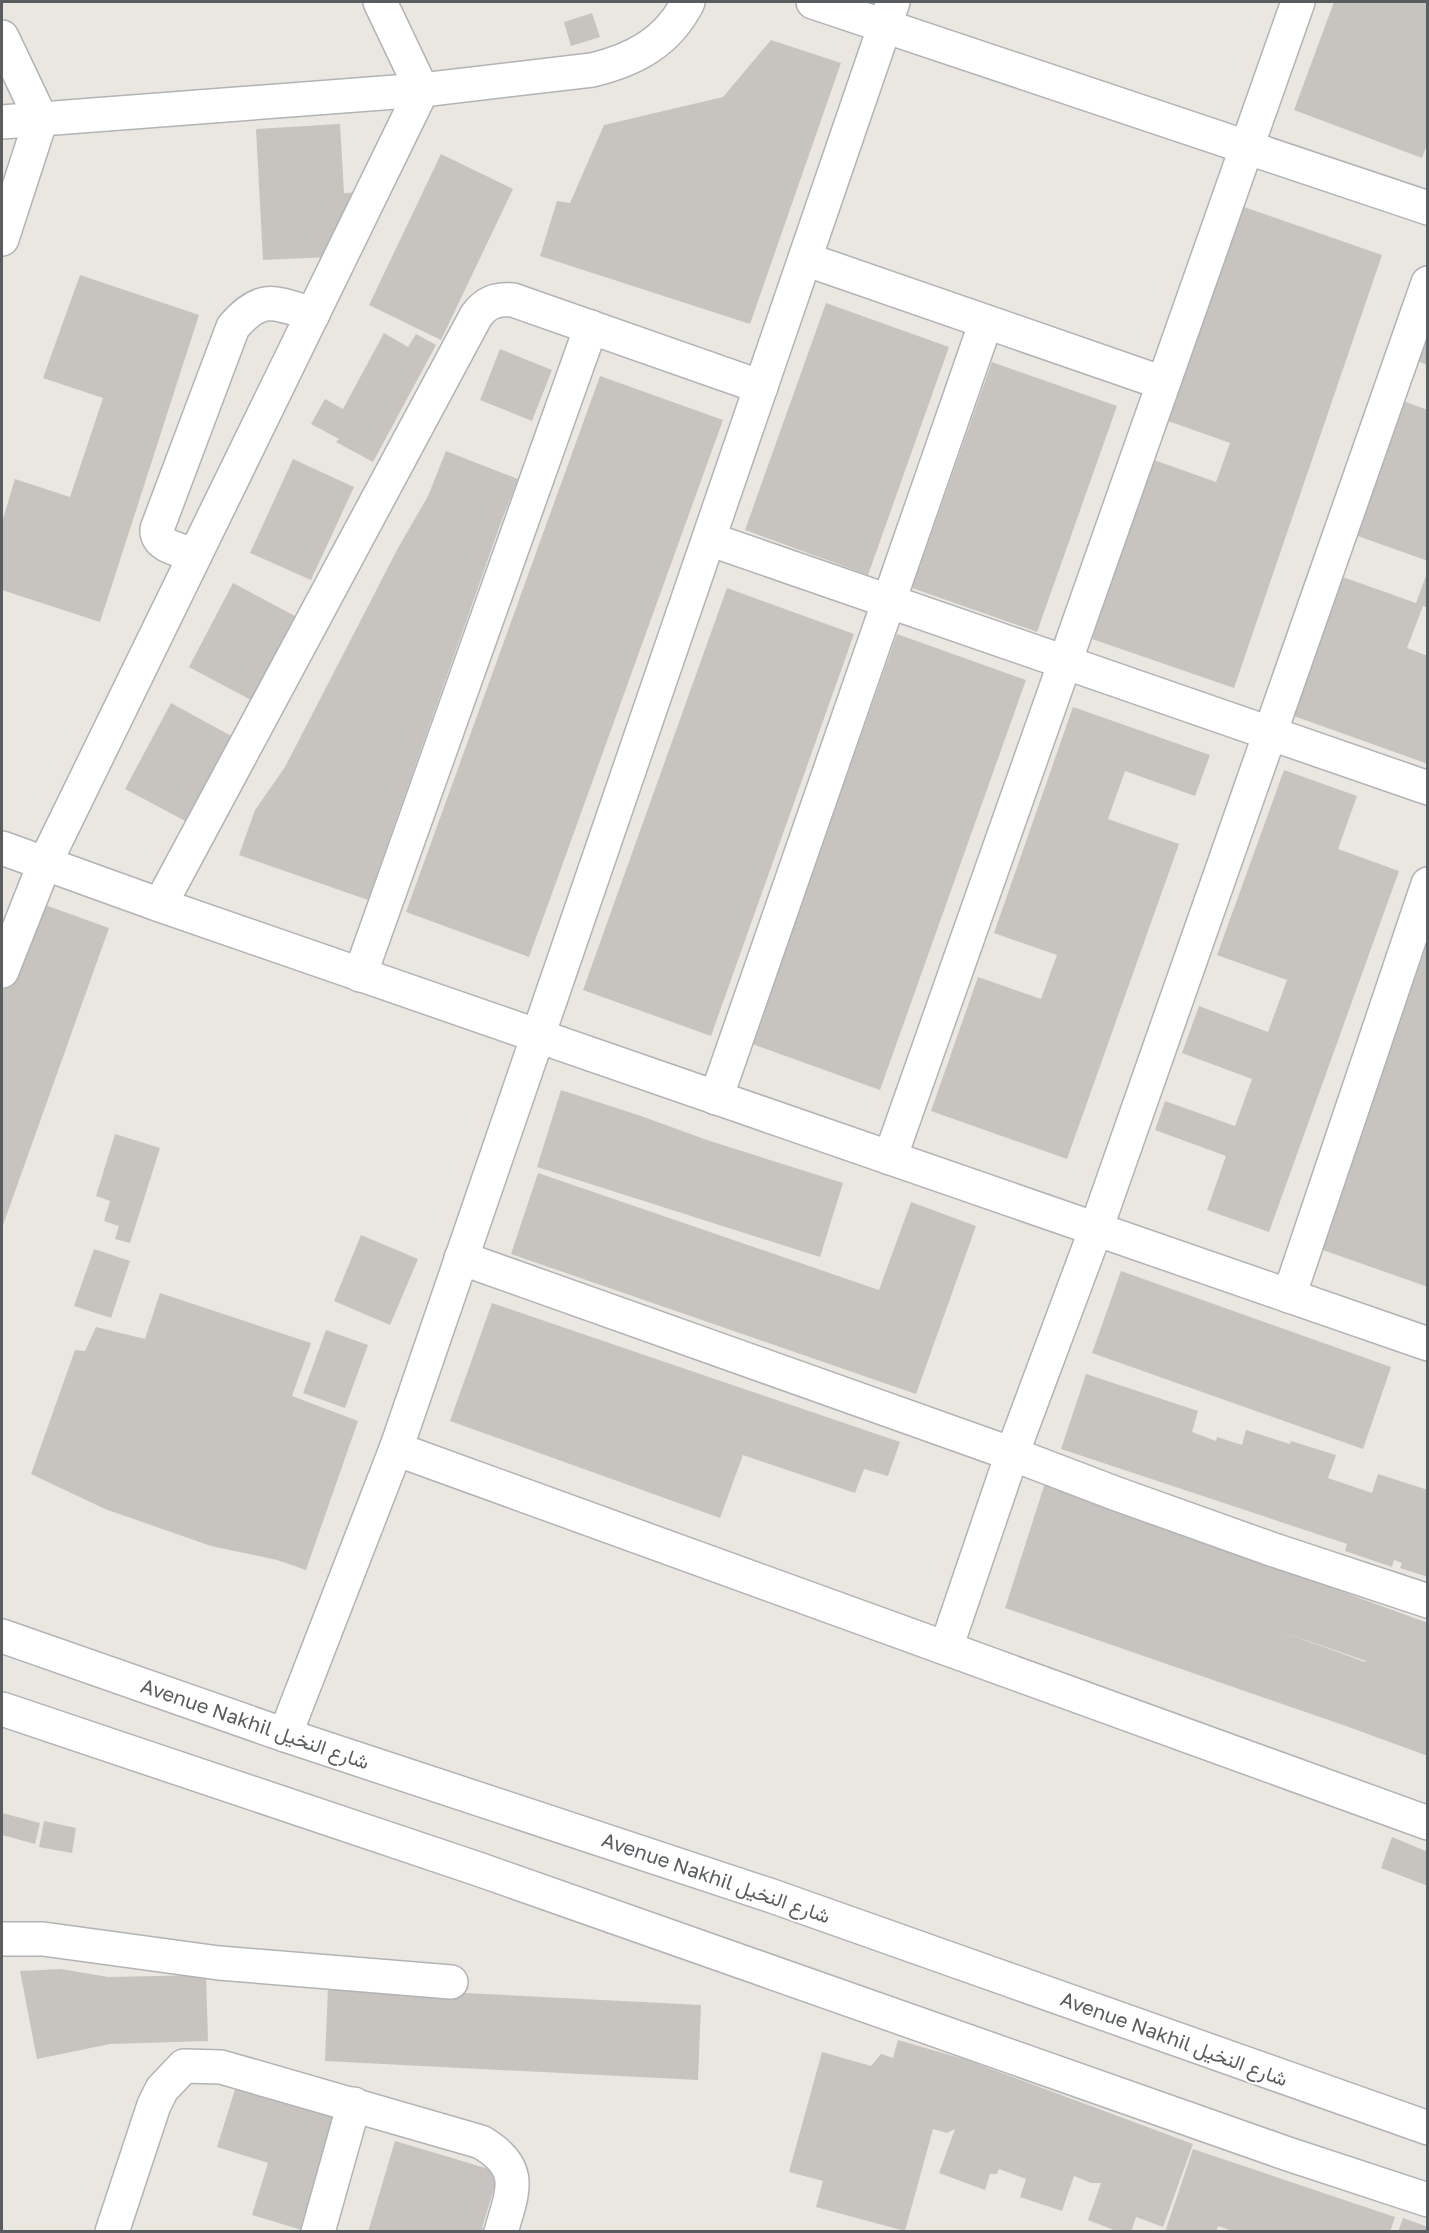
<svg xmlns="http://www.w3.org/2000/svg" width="1429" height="2233" font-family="'Golos Text',Vazirmatn,sans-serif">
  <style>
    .building { fill: #c7c4bf; fill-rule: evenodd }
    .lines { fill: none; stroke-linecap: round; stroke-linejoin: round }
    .minor-casing { stroke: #b1b3b6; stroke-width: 36 }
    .minor { stroke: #fff; stroke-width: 33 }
    .labels { text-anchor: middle; stroke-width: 4.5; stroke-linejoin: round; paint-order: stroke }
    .street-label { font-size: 20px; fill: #595d5f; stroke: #fff }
  </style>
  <rect width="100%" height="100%" fill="#eae7e0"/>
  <g class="building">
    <polygon points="1334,2 1428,2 1428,142 1422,158 1294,110"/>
    <polygon points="592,13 600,37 571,46 564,22"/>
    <polygon points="771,40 841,63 750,324 540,256 557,201 570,203 604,125 723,97"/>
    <polygon points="340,124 344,193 366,192 330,257 263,260 256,129"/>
    <polygon points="441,154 513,189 441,340 369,305"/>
    <polygon points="1241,206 1382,255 1234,688 1092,639 1154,460 1216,482 1230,443 1168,421"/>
    <polygon points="80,275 199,315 100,622 2,590 2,522 15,479 70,497 103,398 43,378"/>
    <polygon points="826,303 949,347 868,575 745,530"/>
    <polygon points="1428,332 1428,365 1417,361"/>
    <polygon points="384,333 408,347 416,334 436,345 373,462 336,442 339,439 311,424 325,399 343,409"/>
    <polygon points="500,349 552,370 532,421 480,400"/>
    <polygon points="992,362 1117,406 1037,632 912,588"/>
    <polygon points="600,376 723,420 529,957 406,912"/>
    <polygon points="1403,401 1428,410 1428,561 1355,535"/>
    <polygon points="446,451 518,479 500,525 368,900 239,855 255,810 285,767 398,548 428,496"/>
    <polygon points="293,459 354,487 311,580 250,553"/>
    <polygon points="1427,573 1428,608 1423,606 1407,648 1428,656 1428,764 1291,715 1340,576 1416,603"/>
    <polygon points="233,583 295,616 251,700 189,667"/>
    <polygon points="727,588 854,634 711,1036 583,990"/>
    <polygon points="897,634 1026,680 880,1090 752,1044"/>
    <polygon points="171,703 235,738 189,823 125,789"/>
    <polygon points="1073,707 1210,755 1195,796 1125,771 1108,819 1179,844 1067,1159 931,1111 978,977 1041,999 1057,955 994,933"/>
    <polygon points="1284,770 1357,796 1338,849 1399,871 1269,1232 1207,1210 1226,1156 1155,1130 1165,1101 1235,1126 1252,1079 1182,1053 1199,1006 1268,1032 1287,980 1217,955"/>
    <polygon points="34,901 109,928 2,1228 2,992"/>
    <polygon points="1427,943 1428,943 1428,1287 1320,1249"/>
    <polygon points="561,1090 641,1116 707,1140 843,1183 820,1257 537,1167"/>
    <polygon points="115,1134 160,1148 130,1243 115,1239 119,1226 104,1221 110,1201 96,1196"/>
    <polygon points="538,1173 879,1290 911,1202 976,1226 916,1394 511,1254"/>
    <polygon points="361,1235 418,1259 390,1325 334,1301"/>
    <polygon points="94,1249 130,1261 111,1318 74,1306"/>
    <polygon points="1121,1271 1391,1367 1363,1449 1092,1353"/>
    <polygon points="160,1293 311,1343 292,1396 358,1421 306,1570 277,1560 211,1546 105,1509 31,1474 75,1350 85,1351 96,1327 145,1339"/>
    <polygon points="492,1303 900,1442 888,1476 864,1469 855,1493 743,1455 720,1518 450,1421"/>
    <polygon points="326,1330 368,1345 345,1408 303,1393"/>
    <polygon points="1086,1374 1198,1411 1192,1432 1216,1441 1217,1437 1242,1445 1246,1430 1290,1444 1291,1441 1336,1455 1328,1478 1372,1493 1378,1474 1428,1490 1428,1577 1400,1568 1402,1563 1394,1560 1392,1567 1345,1551 1347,1544 1061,1449"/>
    <path d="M1045,1483L1428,1623V1756L1343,1725L1005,1608ZM1277,1630L1366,1661L1365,1662Z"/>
    <polygon points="2,1813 40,1823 35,1844 2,1835"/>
    <polygon points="44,1821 76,1828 72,1853 39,1847"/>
    <polygon points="1392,1837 1428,1852 1428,1886 1381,1868"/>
    <polygon points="61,1969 108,1977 206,1975 208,2041 110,2044 37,2059 20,1971"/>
    <polygon points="328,1986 701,2005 698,2080 325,2061"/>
    <polygon points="898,2040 967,2060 1193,2144 1163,2227 1136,2217 1131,2232 1119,2232 1088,2220 1101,2183 1091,2183 1074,2176 1062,2211 1020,2197 1026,2179 999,2169 997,2174 990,2174 985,2190 939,2173 955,2129 947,2133 933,2129 905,2231 816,2207 823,2181 789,2172 822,2052 871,2066 881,2054 893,2058"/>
    <polygon points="237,2083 342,2115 305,2231 252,2215 268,2163 217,2147"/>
    <polygon points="395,2141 499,2172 482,2228 486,2232 368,2232"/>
    <polygon points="1193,2149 1395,2217 1390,2232 1235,2232 1218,2226 1216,2232 1165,2232"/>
    <polygon points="1403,2218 1428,2227 1428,2232 1398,2232"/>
  </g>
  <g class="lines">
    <defs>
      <g id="minor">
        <polyline points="813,2 1428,208"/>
        <polyline points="2,37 41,119 2,239"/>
        <path d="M2,122L422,90L592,70C634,60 668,42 688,2"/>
        <polyline points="805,259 1163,383"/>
        <polyline points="709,539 1428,788"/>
        <path d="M195,555C181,550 156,547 157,529L233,327C262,293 275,303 313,314"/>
        <polyline points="2,848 160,905 1428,1344"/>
        <path d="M160,905L476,316C486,302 496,299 513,300L761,387"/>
        <polyline points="2,971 44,865 422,90 380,2"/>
        <polyline points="360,975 591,327"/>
        <polyline points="716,1098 986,322"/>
        <polyline points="890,1158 1298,2"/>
        <polyline points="461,1258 1012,1454 1117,1494 1271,1549 1428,1601"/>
        <polyline points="1289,1296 1428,884"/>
        <polyline points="396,1449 1428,1823"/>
        <polyline points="2,1636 285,1735 772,1896 1428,2128"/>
        <polyline points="946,1648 1012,1454 1096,1229 1428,283"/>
        <polyline points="2,1709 478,1869 1288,2154 1428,2200"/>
        <polyline points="285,1735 396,1449 893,2"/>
        <polyline points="2,1939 43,1939 219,1963 451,1982"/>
        <path d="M112,2232L154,2105L162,2089L184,2066L221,2067L481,2142C525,2168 513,2190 501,2232"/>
        <polyline points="318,2232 354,2104"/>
      </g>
    </defs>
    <use href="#minor" class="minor-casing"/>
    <use href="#minor" class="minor"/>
  </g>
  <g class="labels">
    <g class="street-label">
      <text transform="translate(255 1724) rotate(19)" y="7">Avenue Nakhil شارع النخيل</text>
      <text transform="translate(716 1878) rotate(19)" y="7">Avenue Nakhil شارع النخيل</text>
      <text transform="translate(1174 2039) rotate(20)" y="7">Avenue Nakhil شارع النخيل</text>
    </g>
  </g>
  <rect width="1429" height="2233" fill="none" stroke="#595d5f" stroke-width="6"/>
</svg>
